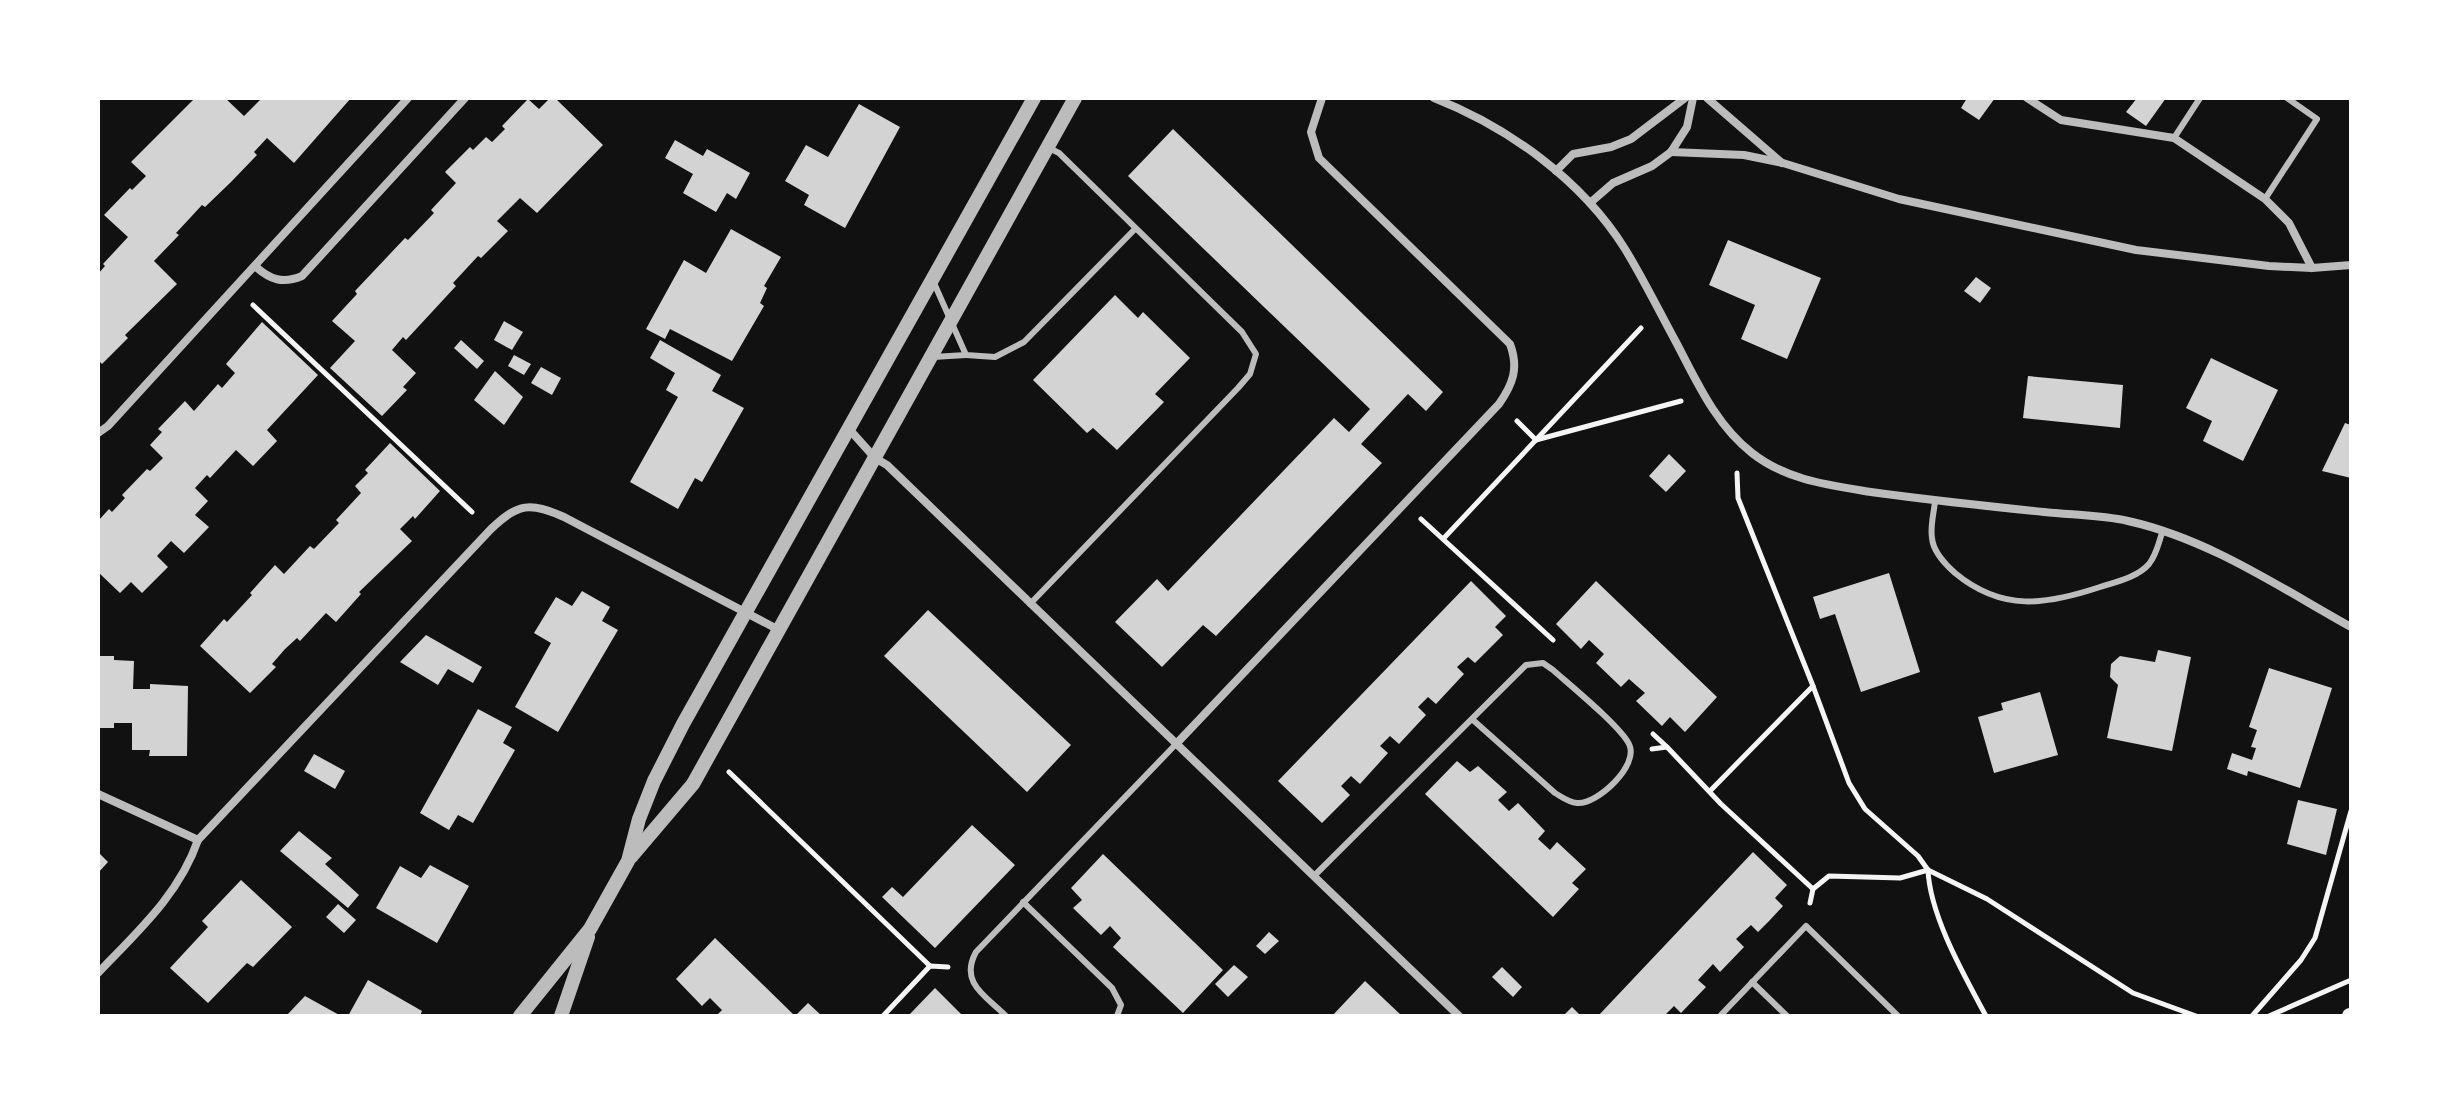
<svg xmlns="http://www.w3.org/2000/svg" width="2449" height="1114" font-family="'Space Grotesk',sans-serif">
  <style>
    .building { fill: #d3d3d3 }
    .lines { fill: none; stroke-linecap: round; stroke-linejoin: round }
    .path { stroke: #f5f5f5; stroke-width: 5 }
    .service { stroke: #bcbcbc; stroke-width: 6 }
    .minor { stroke: #bcbcbc; stroke-width: 8 }
    .tertiary { stroke: #bcbcbc; stroke-width: 14 }
    .secondary { stroke: #f5f5f5; stroke-width: 16 }
  </style>
  <rect width="100%" height="100%" fill="#111"/>
  <g class="building">
    <polygon points="195,98 225,98 244,116 262,98 351,98 294,163 267,138 254,152 257,155 231,182 205,207 202,205 190,218 176,233 179,235 154,261 177,284 125,335 128,338 102,364 98,360 98,274 105,266 103,264 128,237 104,215 130,188 132,190 146,176 131,162"/>
    <polygon points="550,98 555,98 603,145 537,213 520,198 497,221 508,231 481,258 478,256 453,283 456,286 406,340 403,337 392,350 416,373 403,387 407,390 382,416 330,368 355,341 332,321 357,294 355,291 405,238 408,240 434,213 431,210 456,183 445,172 470,147 473,150 486,137 492,142 505,129 502,126 528,99 539,109"/>
    <polygon points="1967,98 1995,98 1979,120 1961,108"/>
    <polygon points="2137,98 2166,98 2146,126 2126,112"/>
    <polygon points="859,104 900,127 845,228 804,205 809,195 785,181 806,145 828,157"/>
    <polygon points="1173,129 1443,392 1426,411 1408,394 1361,444 1382,463 1216,636 1203,625 1162,667 1115,622 1157,579 1168,591 1334,418 1349,432 1370,409 1128,176"/>
    <polygon points="675,140 703,156 707,149 750,173 736,199 727,193 716,212 683,193 693,174 665,158"/>
    <polygon points="731,229 781,257 764,286 767,288 760,303 764,306 732,361 670,329 665,339 646,329 684,260 706,273"/>
    <polygon points="1728,240 1821,278 1787,359 1741,339 1755,305 1709,285"/>
    <polygon points="1976,277 1991,288 1980,303 1964,291"/>
    <polygon points="1115,295 1138,318 1143,312 1190,358 1155,394 1164,402 1117,450 1093,428 1087,433 1033,380"/>
    <polygon points="504,321 523,332 512,350 494,340"/>
    <polygon points="262,322 318,375 267,430 277,441 253,466 236,450 210,478 207,475 195,488 208,501 195,515 209,527 184,553 171,541 157,556 168,567 142,593 131,582 120,593 98,572 98,521 109,509 112,512 125,498 122,495 147,469 150,471 163,458 150,445 162,432 158,429 185,401 194,411 218,384 222,388 235,373 226,364"/>
    <polygon points="461,340 484,361 477,369 454,348"/>
    <polygon points="660,340 721,375 712,391 744,408 702,482 695,478 678,509 630,482 678,397 666,390 675,373 650,358"/>
    <polygon points="514,355 531,364 524,375 508,366"/>
    <polygon points="2211,358 2278,390 2243,461 2203,441 2212,421 2186,408"/>
    <polygon points="541,367 561,378 552,395 531,383"/>
    <polygon points="495,371 523,397 504,425 474,400"/>
    <polygon points="2028,376 2123,385 2120,428 2023,418"/>
    <polygon points="2345,423 2351,425 2351,478 2322,471"/>
    <polygon points="390,443 440,491 415,519 413,516 400,529 412,541 359,592 361,594 336,622 326,613 300,641 297,638 285,649 272,664 276,667 250,693 200,646 224,619 227,622 252,595 250,593 275,565 284,574 310,546 314,549 339,523 336,520 361,493 355,486 368,473 365,470"/>
    <polygon points="1669,454 1686,471 1666,492 1649,476"/>
    <polygon points="1889,573 1920,672 1861,692 1835,614 1820,619 1813,597"/>
    <polygon points="1471,581 1506,616 1495,627 1503,635 1475,663 1468,657 1457,667 1464,674 1436,704 1428,697 1418,707 1426,715 1399,744 1390,736 1380,746 1388,753 1360,784 1351,776 1341,786 1350,795 1322,823 1278,781"/>
    <polygon points="1596,581 1717,697 1685,732 1670,717 1662,726 1636,701 1645,693 1629,679 1621,687 1596,663 1604,654 1589,640 1581,649 1556,624"/>
    <polygon points="582,591 610,607 602,621 618,630 558,732 515,707 551,643 534,633 556,597 572,606"/>
    <polygon points="928,610 1071,745 1027,792 884,656"/>
    <polygon points="426,635 482,667 473,683 448,669 438,685 400,662"/>
    <polygon points="2158,650 2191,657 2172,751 2107,738 2118,685 2110,677 2111,664 2120,656 2155,662"/>
    <polygon points="98,656 114,656 114,660 134,661 133,689 150,689 150,684 188,686 187,756 149,756 150,750 132,750 132,723 114,723 114,728 98,728"/>
    <polygon points="2269,668 2332,688 2300,788 2248,771 2247,776 2227,769 2232,753 2252,760 2256,748 2251,747 2257,730 2249,727"/>
    <polygon points="2040,692 2058,755 1994,773 1978,717 2003,710 2001,703"/>
    <polygon points="478,709 512,727 503,743 515,750 473,823 458,815 449,830 420,813"/>
    <polygon points="314,754 345,771 335,789 304,771"/>
    <polygon points="1457,761 1470,772 1478,766 1507,792 1498,800 1509,811 1518,803 1545,831 1538,839 1550,850 1557,842 1586,869 1572,883 1579,889 1553,917 1425,794"/>
    <polygon points="2298,800 2337,809 2326,855 2287,844"/>
    <polygon points="972,825 1015,865 935,948 882,897 892,887 903,897"/>
    <polygon points="299,831 332,858 325,864 359,895 348,908 280,851"/>
    <polygon points="98,852 108,862 98,873"/>
    <polygon points="1753,852 1787,885 1775,898 1783,906 1770,920 1758,932 1751,925 1736,939 1744,947 1720,972 1713,964 1698,980 1706,987 1681,1013 1674,1006 1664,1016 1598,1016"/>
    <polygon points="1103,854 1223,970 1183,1013 1113,947 1121,938 1110,926 1101,935 1073,908 1082,900 1071,888"/>
    <polygon points="430,865 469,886 437,943 376,908 400,866 421,878"/>
    <polygon points="241,880 292,927 253,967 247,963 208,1003 170,968 208,927 202,921"/>
    <polygon points="338,904 356,920 344,933 326,917"/>
    <polygon points="1269,932 1279,941 1265,954 1256,946"/>
    <polygon points="715,938 795,1016 808,1003 822,1016 716,1016 722,1010 710,998 702,1006 676,979"/>
    <polygon points="1234,965 1248,977 1228,997 1215,984"/>
    <polygon points="1502,967 1522,987 1513,997 1492,977"/>
    <polygon points="368,980 422,1011 420,1016 348,1016"/>
    <polygon points="1365,981 1402,1016 1332,1016"/>
    <polygon points="935,988 963,1016 908,1016"/>
    <polygon points="305,996 341,1016 286,1016"/>
    <polygon points="1572,1007 1581,1016 1563,1016"/>
  </g>
  <g class="lines">
    <g class="path">
      <polyline points="253,305 472,512"/>
      <polyline points="1517,421 1536,440"/>
      <polyline points="1536,440 1681,401"/>
      <polyline points="1737,473 1738,498 1813,686 1849,783 1865,809 1918,856 1928,870 1987,899 2133,993 2196,1016"/>
      <polyline points="1421,519 1553,640"/>
      <polyline points="1444,538 1641,328"/>
      <polyline points="1653,734 1667,747"/>
      <polyline points="1652,749 1667,747 1721,804 1813,889"/>
      <polyline points="729,772 930,966"/>
      <polyline points="1710,791 1813,686"/>
      <path d="M1928,870C1930,916 1964,975 1986,1016"/>
      <polyline points="1810,903 1813,889 1829,876 1900,878 1928,870"/>
      <polyline points="883,1016 930,966 948,967"/>
      <polyline points="2252,1016 2301,960 2315,938 2351,811"/>
      <polyline points="2269,1016 2351,980"/>
    </g>
    <g class="service">
      <polyline points="2174,138 2200,98"/>
      <polyline points="2265,199 2317,119 2287,98"/>
      <polyline points="934,283 966,355 995,357 1024,342 1135,229"/>
      <polyline points="933,357 966,355"/>
      <path d="M1935,501C1934,513 1930,526 1932,538C1933,551 1946,565 1955,573C2002,612 2046,605 2100,587C2116,582 2138,577 2149,564C2157,554 2159,541 2163,530"/>
      <polyline points="1030,604 1238,388 1250,374 1256,354 1242,332 1059,153 1049,148"/>
      <path d="M1315,875L1526,665L1543,663L1553,670C1571,686 1620,726 1629,744C1640,765 1597,805 1577,803C1568,802 1562,797 1555,793L1473,720"/>
      <polyline points="1023,902 1112,988 1121,1005 1117,1016"/>
      <polyline points="1752,982 1787,1016"/>
      <path d="M1006,1016C986,996 959,983 976,952L1177,743"/>
      <polyline points="1720,1016 1806,926 1898,1016"/>
    </g>
    <g class="minor">
      <path d="M1434,98C1508,127 1582,180 1625,249C1644,280 1660,313 1677,344C1697,382 1716,425 1752,453C1786,480 1828,485 1871,492C1928,500 1986,506 2044,512C2072,515 2102,515 2128,521C2209,539 2279,587 2351,627"/>
      <polyline points="1707,98 1782,163"/>
      <polyline points="2027,98 2061,120 2174,138 2265,199 2289,223 2312,268"/>
      <polyline points="1671,152 1744,155 1783,163 1899,199 2136,250 2269,266 2312,268 2351,265"/>
      <polyline points="1556,171 1573,154 1611,147 1631,139 1685,98"/>
      <polyline points="1590,203 1613,183 1652,166 1671,152 1687,127 1693,98"/>
      <path d="M255,266C270,280 283,284 302,276L465,98"/>
      <polyline points="849,429 875,458 887,465 1459,1016"/>
      <polyline points="98,433 108,426 408,98"/>
      <path d="M1177,743L1499,404C1513,384 1519,368 1510,344L1319,158L1311,132L1322,98"/>
      <path d="M98,794L198,840L491,529C518,503 530,502 564,517L779,630"/>
      <path d="M98,973C137,932 179,895 198,840"/>
    </g>
    <g class="tertiary">
      <polyline points="631,857 693,784 1075,98"/>
      <polyline points="520,1016 590,929 628,861 639,819 654,781 683,724 1034,98"/>
      <polyline points="561,1016 588,937"/>
    </g>
    <polyline class="secondary" points="2350,1016 2351,1016"/>
  </g>
  <rect width="2449" height="1114" fill="none" stroke="#ffffff" stroke-width="200"/>
</svg>
